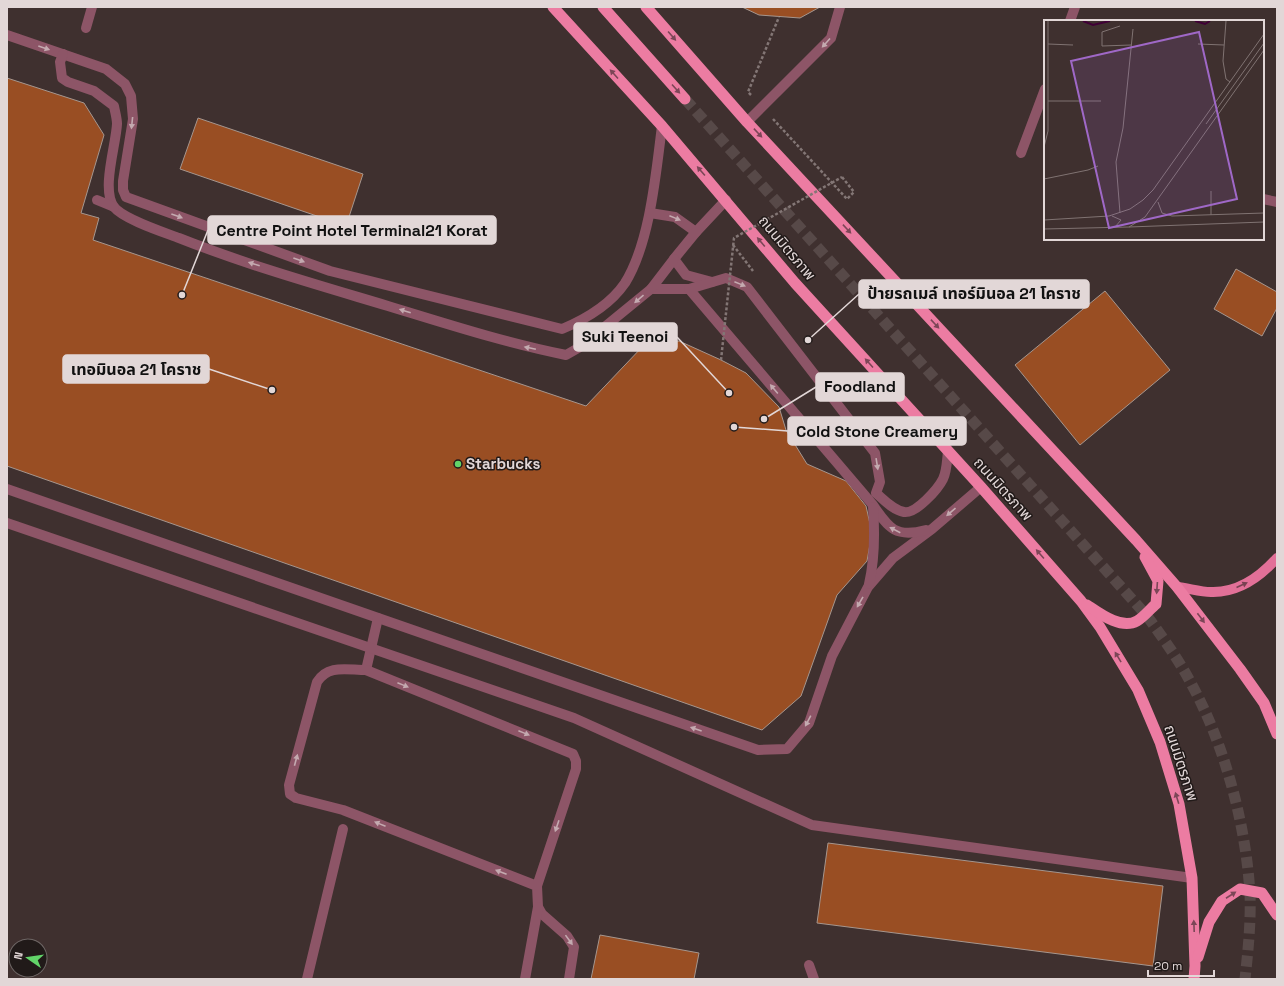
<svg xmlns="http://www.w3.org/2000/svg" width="1284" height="986" font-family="'Space Grotesk','Noto Sans Thai',sans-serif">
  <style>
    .building { fill: #994e23; stroke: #a6968e }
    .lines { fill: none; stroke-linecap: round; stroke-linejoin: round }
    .trunk-tunnel { stroke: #574948; stroke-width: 11; stroke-dasharray: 11 5.5; stroke-linecap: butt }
    .path { stroke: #837675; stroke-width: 2.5; stroke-dasharray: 3 2; stroke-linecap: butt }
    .service { stroke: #8d5567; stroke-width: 10 }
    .minor { stroke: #8d5567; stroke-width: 10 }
    .primary { stroke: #e27098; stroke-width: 10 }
    .trunk { stroke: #ec7ca2; stroke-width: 11 }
    .path-bridge { stroke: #837675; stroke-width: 2.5; stroke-dasharray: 3 2; stroke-linecap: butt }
    .oneway { fill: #7c4657 }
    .oneway2 { fill: #c4aab0 }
    .oneway3 { fill: #784152 }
    .poi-dot { fill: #62d469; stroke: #211a19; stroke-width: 1.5 }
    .labels { text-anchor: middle; stroke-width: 3; stroke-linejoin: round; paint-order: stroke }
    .street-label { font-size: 15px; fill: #e2d7d7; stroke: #211a19 }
    .poi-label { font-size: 15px; font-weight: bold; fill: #e2d7d7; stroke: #211a19; text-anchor: start }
    .inset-river { fill: none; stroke: #3f0036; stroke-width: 2 }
    .inset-road { fill: none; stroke: #807372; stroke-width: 1 }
    .view { fill: #9f68c7; fill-opacity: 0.15; stroke: #9f68c7; stroke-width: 2 }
    .inset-edge { fill: none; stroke: #e2d7d7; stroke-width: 2 }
    .leader { fill: none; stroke: #e2d7d7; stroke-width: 1.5 }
    .callout-dot { fill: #e2d7d7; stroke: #211a19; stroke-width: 1.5 }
    .callout { fill: #e2d7d7; stroke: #e2d7d7; stroke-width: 1.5 }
    .callout-label { font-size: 16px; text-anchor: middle; font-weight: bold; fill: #111 }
  </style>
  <rect width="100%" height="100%" fill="#3f302f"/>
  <g class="building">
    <polygon points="742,7 820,7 800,18 759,15"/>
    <polygon points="7,78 84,103 104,135 81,213 99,218 93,240 586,406 644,345 679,341 721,360 746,373 779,407 786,430 807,464 846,481 866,506 872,533 867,561 837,595 801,696 762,730 7,466"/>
    <polygon points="198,118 363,174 346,226 180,169"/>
    <polygon points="1236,269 1277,292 1277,308 1262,336 1214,309"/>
    <polygon points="1105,291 1170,370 1080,445 1015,365"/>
    <polygon points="828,843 1163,886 1153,966 817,923"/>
    <polygon points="600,935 699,953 694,979 591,979"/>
  </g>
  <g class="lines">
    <path class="trunk-tunnel" d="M685,99L1147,616C1163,638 1179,660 1192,685C1225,746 1246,825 1250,894C1251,923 1248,951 1245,979"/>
    <g class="path">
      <polyline points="751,95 748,92 779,17"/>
      <polyline points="773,119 847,199 854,192 842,177"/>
      <polyline points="733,245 753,271"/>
    </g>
    <g class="service">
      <polyline points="1070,21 1075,7"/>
      <path d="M7,35L106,69L125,84L131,96L133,119L123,181V190L126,197L330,271L562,329C586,319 610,305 625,283C650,243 656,173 662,126"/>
      <path d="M63,54L60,62L62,78L68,82L94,91L114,106C115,112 117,118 117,124C116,145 101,190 114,207C123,219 163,232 179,238C247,265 318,285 388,306C447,324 506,343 566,355L580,347L651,289H689"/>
      <polyline points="747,122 831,38 840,7"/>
      <polyline points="1021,153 1045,89"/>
      <polyline points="97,200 114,207"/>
      <polyline points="650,213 675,217 696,232"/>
      <polyline points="712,282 686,275 674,259 696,232 726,200"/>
      <polyline points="651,289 674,259"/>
      <polyline points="7,489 758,750 787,749 809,723 832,656 868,587 893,558 932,529 981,487"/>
      <path d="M926,530C896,538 889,529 873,505L689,289L726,278L747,287L875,453L880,482L876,493C884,500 893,510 904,512C916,514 938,489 943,479C947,471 947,459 948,451"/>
      <path d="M869,584C875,558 875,534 873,507"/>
      <polyline points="366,670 378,618"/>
      <path d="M537,886L343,810L296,798L290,794L289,785L317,682C328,664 347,670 366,670L573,754L576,761V769L537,886L538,907L542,914L567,936L574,947L569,979"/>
      <polyline points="525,979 538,907"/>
    </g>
    <g class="minor">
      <polyline points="86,28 92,7"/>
      <polyline points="1263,199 1277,202"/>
      <polyline points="7,523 574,718 812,825 1192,878"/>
      <polyline points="809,965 814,979"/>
      <polyline points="307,979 343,829"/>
    </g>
    <path class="primary" d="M1177,587C1188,588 1200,592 1211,592C1238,593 1260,577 1277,558"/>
    <g class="trunk">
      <polyline points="553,7 662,126 795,283 981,487 1081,601 1100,627 1138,690 1160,742 1179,804 1192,878 1195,966 1194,979"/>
      <polyline points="603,7 685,99"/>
      <polyline points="646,7 747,122 1136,540 1177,587 1240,669 1264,703 1277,734"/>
      <path d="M1087,605C1099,613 1121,630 1137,621C1144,617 1150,609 1156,604L1158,581L1145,557"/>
      <polyline points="1198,957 1209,922 1222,901 1240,889 1262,893 1277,915"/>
    </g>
    <polyline class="path-bridge" points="721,360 734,238 842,177"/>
  </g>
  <defs><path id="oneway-solid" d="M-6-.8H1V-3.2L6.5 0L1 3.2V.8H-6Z"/></defs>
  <g class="oneway">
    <use href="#oneway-solid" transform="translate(672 36) rotate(49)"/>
    <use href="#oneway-solid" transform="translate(614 74) rotate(-132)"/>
    <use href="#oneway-solid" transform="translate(676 89) rotate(48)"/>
    <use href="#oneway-solid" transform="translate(758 133) rotate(47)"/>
    <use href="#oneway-solid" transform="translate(701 171) rotate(-131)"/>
    <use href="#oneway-solid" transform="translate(847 229) rotate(47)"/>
    <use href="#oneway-solid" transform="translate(761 242) rotate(-130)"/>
    <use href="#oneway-solid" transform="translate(935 324) rotate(47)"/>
    <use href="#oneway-solid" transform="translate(869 363) rotate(-132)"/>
    <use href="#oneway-solid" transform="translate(1040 554) rotate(-131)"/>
    <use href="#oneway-solid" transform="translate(1157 588) rotate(94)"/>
    <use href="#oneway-solid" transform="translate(1201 618) rotate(53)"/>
    <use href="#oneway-solid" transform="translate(1118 657) rotate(-121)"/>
    <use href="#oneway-solid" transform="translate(1177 798) rotate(-107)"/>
    <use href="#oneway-solid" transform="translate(1231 895) rotate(-33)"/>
    <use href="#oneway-solid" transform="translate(1194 926) rotate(-92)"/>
  </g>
  <g class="oneway2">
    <use href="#oneway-solid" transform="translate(826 43) rotate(132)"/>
    <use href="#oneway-solid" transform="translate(44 48) rotate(19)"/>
    <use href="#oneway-solid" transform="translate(132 123) rotate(96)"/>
    <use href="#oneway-solid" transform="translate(177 216) rotate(20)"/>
    <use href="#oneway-solid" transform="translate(675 218) rotate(22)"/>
    <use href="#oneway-solid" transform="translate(299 260) rotate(20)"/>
    <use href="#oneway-solid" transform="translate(254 264) rotate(-162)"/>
    <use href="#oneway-solid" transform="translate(740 284) rotate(22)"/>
    <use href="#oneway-solid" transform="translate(639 299) rotate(139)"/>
    <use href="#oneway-solid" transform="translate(405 311) rotate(-163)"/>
    <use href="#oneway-solid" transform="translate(530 348) rotate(-168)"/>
    <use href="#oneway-solid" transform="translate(774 389) rotate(-130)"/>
    <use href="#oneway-solid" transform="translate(877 464) rotate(81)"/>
    <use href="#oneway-solid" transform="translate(951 512) rotate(139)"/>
    <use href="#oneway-solid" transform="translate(895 530) rotate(-153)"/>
    <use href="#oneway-solid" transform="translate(860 602) rotate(120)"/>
    <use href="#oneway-solid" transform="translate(403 685) rotate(22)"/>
    <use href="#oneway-solid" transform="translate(808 721) rotate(118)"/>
    <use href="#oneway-solid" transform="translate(696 729) rotate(-161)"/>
    <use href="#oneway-solid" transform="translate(524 733) rotate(22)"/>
    <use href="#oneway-solid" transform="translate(296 760) rotate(-75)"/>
    <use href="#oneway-solid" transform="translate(380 824) rotate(-158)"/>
    <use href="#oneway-solid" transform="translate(557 826) rotate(109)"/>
    <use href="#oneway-solid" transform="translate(501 872) rotate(-159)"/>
    <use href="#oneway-solid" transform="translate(569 940) rotate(54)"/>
  </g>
  <use class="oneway3" href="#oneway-solid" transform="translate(1242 585) rotate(-24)"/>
  <circle class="poi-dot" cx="458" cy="464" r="4"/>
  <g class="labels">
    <g class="street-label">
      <text transform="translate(787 248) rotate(50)" y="5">ถนนมิตรภาพ</text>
      <text transform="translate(1003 489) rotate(48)" y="5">ถนนมิตรภาพ</text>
      <text transform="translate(1181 763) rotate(72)" y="5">ถนนมิตรภาพ</text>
    </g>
    <g class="poi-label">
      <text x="466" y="469">Starbucks</text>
    </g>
  </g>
  <g transform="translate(1044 20)">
    <rect width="220" height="220" fill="#3f302f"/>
    <path class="inset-river" d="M39,1L49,5L66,1M151,1L161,4L166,1"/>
    <path class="inset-road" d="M182,1L179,41L182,59L186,62M76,6L58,12V26L87,25M4,24L29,25M154,24L180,25M4,81H57M162,104L220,23M0,127L4,111V1M0,159L44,150L54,146M167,171V195M114,182L118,193L128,196L220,193M76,193L72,142L79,108L89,9M68,196L77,200L71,207M0,200L65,196L86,189L99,180L109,170L220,14M85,207L220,202M0,209L85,207L101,197L220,30"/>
    <path class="view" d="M155,12L193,179L65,208L27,41Z"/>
    <rect width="220" height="220" class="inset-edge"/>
  </g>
  <path class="leader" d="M182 295L208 230M808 340L859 294M729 393L677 337M272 390L209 369M764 419L816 387M734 427L788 431"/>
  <g class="callout-dot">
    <circle cx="182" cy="295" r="4"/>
    <circle cx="808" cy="340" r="4"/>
    <circle cx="729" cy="393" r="4"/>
    <circle cx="272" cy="390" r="4"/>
    <circle cx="764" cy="419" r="4"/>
    <circle cx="734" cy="427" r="4"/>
  </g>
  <g class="callout">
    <rect x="208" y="216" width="288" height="28" rx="4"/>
    <rect x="859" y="280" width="230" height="28" rx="4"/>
    <rect x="574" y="323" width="103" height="28" rx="4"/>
    <rect x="63" y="355" width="146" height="28" rx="4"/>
    <rect x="816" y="373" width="88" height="28" rx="4"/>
    <rect x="788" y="417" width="178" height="28" rx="4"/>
  </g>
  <g class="callout-label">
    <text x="352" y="236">Centre Point Hotel Terminal21 Korat</text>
    <text x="974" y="299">ป้ายรถเมล์ เทอร์มินอล 21 โคราช</text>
    <text x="625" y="342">Suki Teenoi</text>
    <text x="136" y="375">เทอมินอล 21 โคราช</text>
    <text x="860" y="392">Foodland</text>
    <text x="877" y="437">Cold Stone Creamery</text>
  </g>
  <rect width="1284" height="986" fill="none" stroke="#e2d7d7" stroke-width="16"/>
  <g transform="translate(28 958) rotate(283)"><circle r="19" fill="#211a19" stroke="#6e6665"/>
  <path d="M0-3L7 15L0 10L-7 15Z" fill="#62d469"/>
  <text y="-6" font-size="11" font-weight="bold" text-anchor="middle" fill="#e2d7d7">N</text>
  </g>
  <path d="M1148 970v6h66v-6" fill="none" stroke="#e2d7d7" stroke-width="2"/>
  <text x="1154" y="970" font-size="12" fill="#e2d7d7" stroke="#211a19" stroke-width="3" paint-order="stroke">20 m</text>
</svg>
